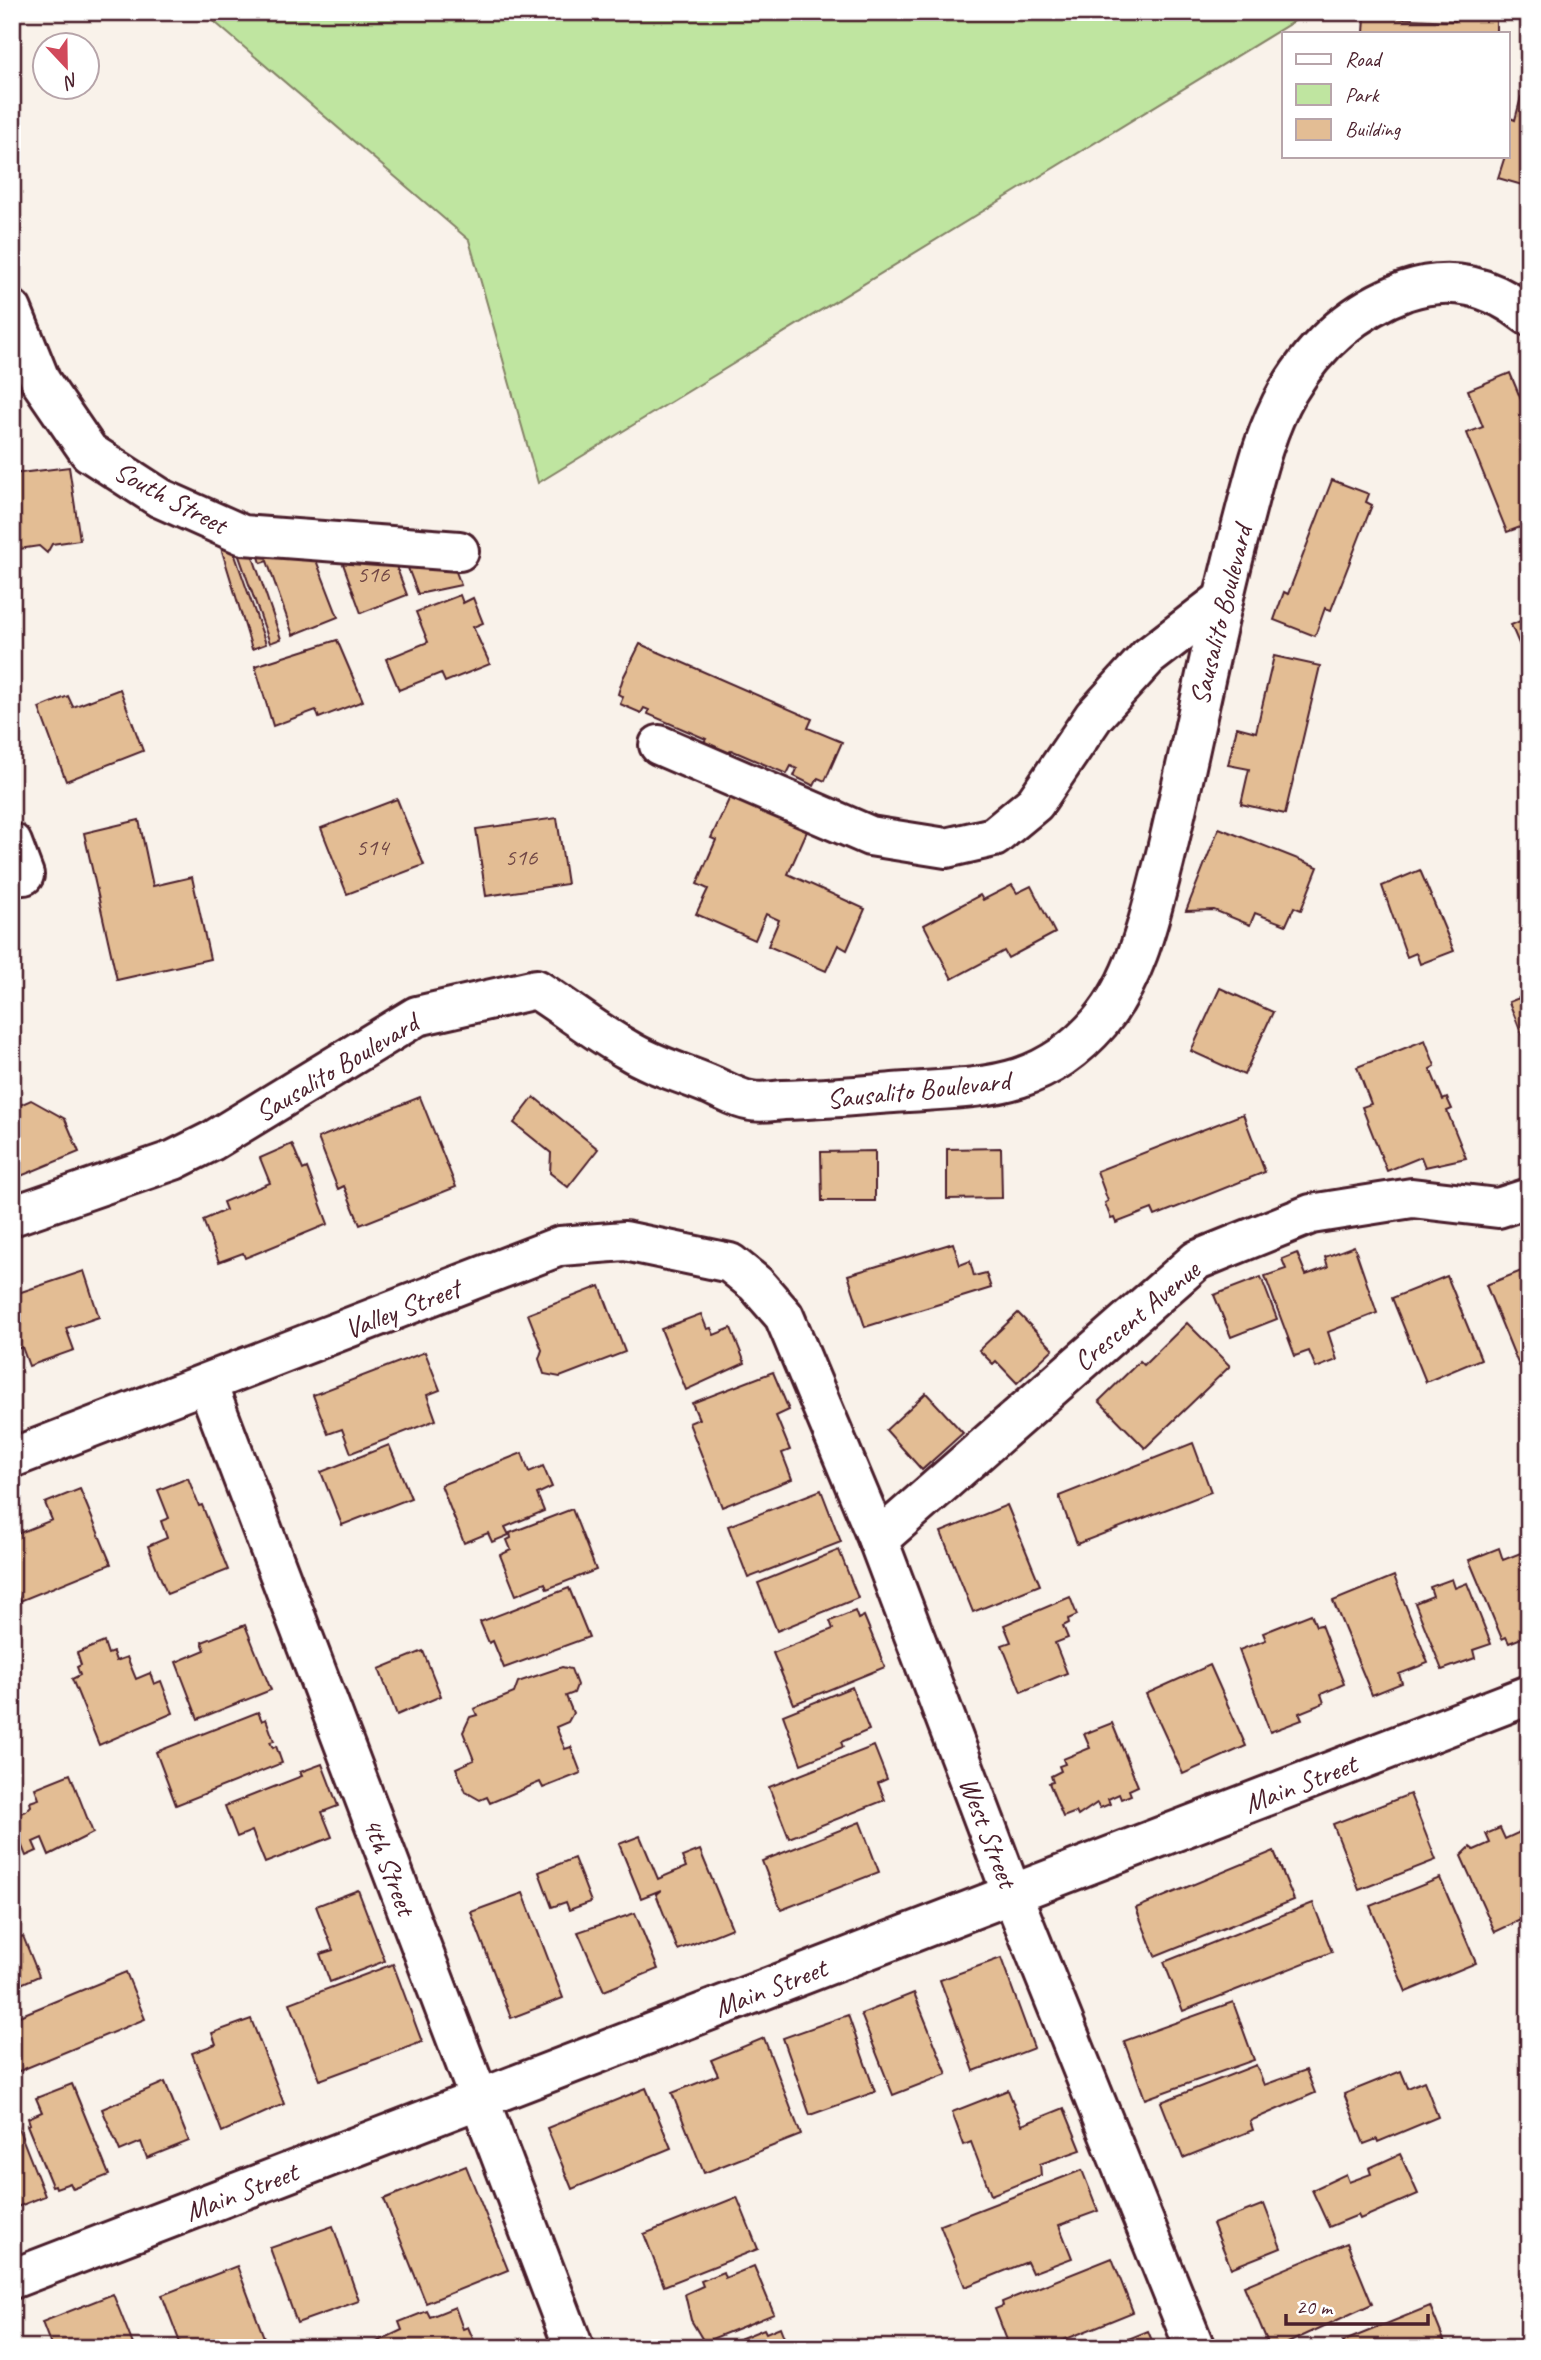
<svg xmlns="http://www.w3.org/2000/svg" width="1541" height="2360" font-family="Caveat,sans-serif">
  <style>
    .green { fill: #bfe5a0; stroke: #848266; stroke-width: 2 }
    .building { fill: #e3bd94; stroke: #4a1f2b; stroke-width: 2 }
    .lines { fill: none; stroke-linecap: round; stroke-linejoin: round }
    .minor-casing { stroke: #4a1f2b; stroke-width: 44 }
    .minor { stroke: #fff; stroke-width: 38 }
    .labels { text-anchor: middle; stroke-width: 6; stroke-linejoin: round; paint-order: stroke }
    .number-label { font-size: 24px; fill: #704645 }
    .street-label { font-size: 28px; fill: #4a1f2b; stroke: #fff }
  </style>
  <rect width="100%" height="100%" fill="#f9f2ea"/>
  <filter id="ink" filterUnits="userSpaceOnUse"><feTurbulence type="fractalNoise" baseFrequency=".0143" numOctaves="2"/><feDisplacementMap in="SourceGraphic" scale="14" xChannelSelector="R" yChannelSelector="G"/><feConvolveMatrix kernelMatrix="1 2 1 2 8 2 1 2 1" color-interpolation-filters="sRGB"/></filter>
  <g filter="url(#ink)">
    <polygon class="green" points="203,12 1309,12 538,483 469,240"/>
    <g class="building">
      <polygon points="1455,12 1496,14 1496,33 1364,33 1365,17 1455,21"/>
      <polygon points="1521,97 1529,99 1529,187 1498,178 1505,156 1508,156 1508,117 1515,120"/>
      <polygon points="1510,373 1529,419 1526,424 1529,524 1507,532 1467,433 1483,427 1468,390"/>
      <polygon points="69,467 80,540 52,544 47,553 39,546 12,550 12,474"/>
      <polygon points="1332,480 1369,494 1366,502 1372,505 1331,610 1325,608 1315,636 1274,620 1284,592 1288,594"/>
      <polygon points="218,538 230,541 266,644 252,649"/>
      <polygon points="234,542 249,545 281,639 270,643"/>
      <polygon points="255,544 312,550 338,617 293,635 267,561 261,563"/>
      <polygon points="338,550 391,553 407,595 361,613"/>
      <polygon points="403,555 450,556 461,585 418,594"/>
      <polygon points="460,595 463,603 473,598 483,623 473,627 490,664 445,682 441,673 399,690 386,659 428,642 416,612"/>
      <polygon points="1529,617 1529,667 1511,625"/>
      <polygon points="337,640 363,701 319,718 316,710 273,726 255,666"/>
      <polygon points="640,644 812,719 808,728 842,742 825,781 818,778 814,786 794,776 797,769 791,766 787,774 731,750 729,753 704,742 706,739 648,714 649,710 644,708 641,713 620,704 623,697 618,694 623,678"/>
      <polygon points="1274,656 1320,666 1285,814 1241,804 1249,769 1228,765 1237,727 1256,732"/>
      <polygon points="120,689 143,751 66,781 39,708 68,696 73,707"/>
      <polygon points="731,795 808,829 788,874 865,909 847,950 838,945 826,971 768,946 779,920 766,914 755,940 696,914 708,889 697,884 716,840 711,838"/>
      <polygon points="397,799 424,865 347,894 321,828"/>
      <polygon points="557,818 567,884 486,896 476,829"/>
      <polygon points="139,820 153,886 192,877 210,959 117,980 84,833"/>
      <polygon points="1219,828 1318,867 1301,910 1294,907 1286,925 1255,913 1250,925 1214,910 1186,911"/>
      <polygon points="1420,870 1454,951 1420,964 1416,953 1407,957 1382,886"/>
      <polygon points="1012,885 1017,893 1031,886 1055,933 1008,958 1004,951 952,979 924,925 980,895 983,900"/>
      <polygon points="1220,988 1273,1012 1244,1075 1191,1051"/>
      <polygon points="1529,994 1529,1053 1509,1002"/>
      <polygon points="1425,1040 1435,1066 1430,1069 1443,1100 1447,1098 1452,1109 1447,1111 1466,1158 1425,1167 1421,1157 1387,1171 1362,1107 1371,1104 1357,1067"/>
      <polygon points="420,1097 456,1187 360,1225 344,1186 338,1189 318,1138"/>
      <polygon points="534,1097 598,1149 568,1187 550,1173 551,1153 514,1123"/>
      <polygon points="31,1100 65,1119 79,1152 16,1178 12,1170 12,1112 13,1108"/>
      <polygon points="1243,1114 1265,1172 1155,1216 1152,1209 1116,1223 1114,1218 1111,1219 1105,1203 1108,1201 1097,1171"/>
      <polygon points="292,1144 303,1170 307,1168 328,1224 245,1258 243,1253 219,1262 203,1220 226,1210 223,1202 270,1183 260,1158"/>
      <polygon points="1001,1148 1002,1198 947,1199 947,1149"/>
      <polygon points="875,1151 875,1201 822,1201 821,1152"/>
      <polygon points="953,1243 960,1265 970,1261 974,1276 986,1273 991,1288 865,1327 848,1275"/>
      <polygon points="1354,1246 1377,1313 1328,1332 1337,1360 1316,1368 1309,1351 1295,1356 1265,1276 1286,1269 1282,1259 1297,1253 1306,1275 1328,1267 1325,1257"/>
      <polygon points="1529,1268 1529,1362 1519,1366 1486,1285"/>
      <polygon points="84,1271 99,1317 66,1328 74,1350 29,1366 22,1347 12,1351 12,1295"/>
      <polygon points="1447,1276 1481,1359 1426,1382 1392,1298"/>
      <polygon points="1261,1277 1277,1319 1231,1337 1214,1295"/>
      <polygon points="600,1286 625,1352 560,1377 544,1374 539,1359 542,1350 528,1314"/>
      <polygon points="1018,1313 1053,1349 1017,1383 996,1361 993,1364 979,1350"/>
      <polygon points="701,1314 707,1329 711,1328 714,1335 731,1328 745,1363 686,1390 661,1329"/>
      <polygon points="1187,1323 1230,1366 1145,1448 1099,1401 1140,1361 1144,1365"/>
      <polygon points="425,1352 440,1390 427,1395 436,1420 351,1453 342,1429 328,1434 313,1395"/>
      <polygon points="773,1372 789,1410 776,1416 790,1450 782,1453 792,1479 722,1507 689,1423 699,1419 692,1403"/>
      <polygon points="926,1393 963,1433 922,1470 886,1430"/>
      <polygon points="1193,1443 1211,1492 1077,1544 1059,1496"/>
      <polygon points="389,1445 411,1498 342,1525 321,1472"/>
      <polygon points="522,1453 529,1472 543,1466 552,1487 537,1494 544,1511 505,1527 509,1535 492,1542 488,1533 464,1543 441,1485"/>
      <polygon points="188,1478 199,1506 202,1505 228,1570 167,1594 148,1546 167,1538 161,1521 169,1518 158,1490"/>
      <polygon points="80,1489 111,1564 20,1601 12,1580 12,1536 52,1520 45,1503"/>
      <polygon points="821,1490 841,1542 748,1578 728,1526"/>
      <polygon points="1007,1505 1040,1585 973,1612 941,1532"/>
      <polygon points="572,1509 596,1570 547,1589 545,1583 516,1595 500,1555 511,1550 507,1540 511,1538 510,1533"/>
      <polygon points="1499,1548 1503,1560 1523,1552 1529,1567 1529,1635 1509,1643 1506,1637 1502,1639 1469,1560"/>
      <polygon points="839,1550 858,1598 777,1631 758,1583"/>
      <polygon points="1394,1576 1428,1663 1399,1674 1402,1683 1372,1695 1333,1601"/>
      <polygon points="1452,1579 1455,1588 1467,1583 1491,1644 1473,1650 1475,1658 1442,1670 1415,1603 1433,1596 1430,1587"/>
      <polygon points="569,1588 589,1637 504,1668 493,1641 489,1643 480,1622"/>
      <polygon points="1070,1597 1077,1615 1068,1619 1069,1623 1063,1626 1068,1638 1055,1643 1067,1673 1021,1692 1002,1645 1011,1642 1004,1625"/>
      <polygon points="855,1611 858,1619 864,1616 885,1667 794,1704 773,1653 833,1629 830,1621"/>
      <polygon points="1311,1614 1316,1626 1321,1625 1344,1684 1321,1694 1324,1703 1299,1713 1302,1720 1270,1732 1239,1650 1266,1640 1263,1633"/>
      <polygon points="245,1625 271,1690 198,1719 176,1662 205,1650 202,1642"/>
      <polygon points="104,1642 108,1654 113,1652 116,1661 127,1657 136,1679 150,1673 154,1684 161,1681 173,1713 99,1745 72,1679 80,1675 77,1667 81,1665 77,1653"/>
      <polygon points="423,1651 441,1696 397,1715 379,1669"/>
      <polygon points="1210,1665 1246,1746 1183,1774 1146,1694"/>
      <polygon points="562,1667 571,1669 577,1685 574,1693 566,1696 573,1713 568,1722 556,1727 565,1749 571,1747 581,1773 543,1788 540,1782 490,1803 487,1797 480,1800 466,1792 456,1768 474,1760 463,1732 470,1717 477,1715 474,1709 514,1693 518,1682"/>
      <polygon points="852,1687 869,1730 841,1742 843,1747 801,1764 783,1715"/>
      <polygon points="258,1712 262,1721 266,1719 274,1741 270,1742 273,1748 276,1746 282,1763 176,1805 156,1752"/>
      <polygon points="1112,1723 1138,1786 1129,1790 1131,1795 1121,1799 1119,1794 1108,1799 1110,1804 1100,1808 1097,1803 1078,1816 1076,1812 1063,1817 1049,1783 1053,1782 1051,1776 1061,1771 1059,1766 1065,1764 1063,1759 1090,1748 1084,1734"/>
      <polygon points="874,1746 887,1779 878,1783 885,1800 789,1838 769,1787"/>
      <polygon points="322,1764 338,1806 322,1812 332,1837 265,1863 252,1831 237,1837 225,1806 302,1776 300,1772"/>
      <polygon points="70,1774 93,1833 49,1855 42,1838 33,1842 37,1851 26,1856 22,1846 13,1853 12,1816 26,1811 31,1806 30,1802 39,1799 35,1788"/>
      <polygon points="1410,1794 1436,1860 1359,1890 1333,1824"/>
      <polygon points="860,1822 879,1872 781,1910 762,1861"/>
      <polygon points="1500,1828 1505,1839 1522,1831 1529,1846 1529,1916 1495,1932 1461,1856 1470,1847 1474,1850 1490,1843 1486,1834"/>
      <polygon points="640,1836 658,1879 686,1867 682,1857 700,1850 732,1928 678,1950 656,1894 661,1890 641,1898 619,1844"/>
      <polygon points="1274,1851 1294,1900 1155,1956 1136,1908"/>
      <polygon points="574,1858 591,1902 569,1910 566,1902 552,1907 539,1872"/>
      <polygon points="1440,1878 1476,1963 1406,1992 1370,1906"/>
      <polygon points="358,1890 385,1961 330,1982 320,1954 333,1950 316,1906"/>
      <polygon points="523,1893 563,1998 511,2018 471,1912"/>
      <polygon points="12,1899 20,1918 12,1921"/>
      <polygon points="1313,1903 1332,1952 1183,2011 1164,1962"/>
      <polygon points="635,1913 658,1969 604,1991 578,1932"/>
      <polygon points="23,1936 39,1976 12,1988 12,1940"/>
      <polygon points="1001,1958 1034,2048 974,2071 940,1980"/>
      <polygon points="393,1964 422,2042 320,2080 290,2003"/>
      <polygon points="126,1972 145,2019 12,2074 12,2019"/>
      <polygon points="914,1993 947,2074 893,2095 861,2014"/>
      <polygon points="1233,2002 1254,2060 1145,2099 1124,2041"/>
      <polygon points="848,2015 875,2092 810,2115 783,2038"/>
      <polygon points="251,2019 284,2104 222,2132 192,2053 216,2044 212,2033"/>
      <polygon points="764,2038 801,2135 704,2173 672,2093 718,2075 711,2060"/>
      <polygon points="1256,2065 1264,2085 1306,2070 1315,2093 1250,2121 1253,2130 1183,2158 1161,2102"/>
      <polygon points="1401,2071 1408,2088 1424,2081 1438,2117 1378,2142 1377,2139 1364,2144 1344,2094"/>
      <polygon points="165,2082 189,2141 147,2158 141,2142 120,2151 102,2109"/>
      <polygon points="72,2084 109,2175 73,2189 70,2183 56,2188 55,2185 52,2186 27,2125 30,2124 28,2118 42,2112 36,2098"/>
      <polygon points="646,2088 671,2148 572,2189 547,2128"/>
      <polygon points="1008,2090 1022,2125 1064,2108 1081,2150 1040,2164 1041,2175 991,2195 971,2142 964,2145 952,2112"/>
      <polygon points="12,2112 45,2196 12,2209"/>
      <polygon points="1400,2154 1418,2194 1360,2219 1358,2215 1329,2227 1312,2190 1346,2174 1349,2182 1371,2174 1369,2168"/>
      <polygon points="466,2166 508,2270 426,2303 384,2199"/>
      <polygon points="1082,2170 1098,2211 1059,2225 1072,2258 1032,2273 1027,2262 965,2287 940,2225"/>
      <polygon points="737,2197 758,2249 664,2286 644,2234"/>
      <polygon points="1264,2204 1281,2248 1231,2268 1213,2224"/>
      <polygon points="333,2226 359,2301 297,2323 270,2248"/>
      <polygon points="1347,2243 1372,2304 1277,2348 1270,2348 1244,2286"/>
      <polygon points="1112,2258 1133,2312 1044,2348 1010,2348 995,2309 1003,2306 1002,2302"/>
      <polygon points="237,2266 268,2348 182,2348 162,2295"/>
      <polygon points="754,2266 774,2314 704,2342 691,2320 685,2294 703,2286 701,2281 723,2272 725,2278"/>
      <polygon points="113,2294 134,2347 52,2348 42,2322"/>
      <polygon points="1430,2306 1447,2348 1338,2348 1344,2345 1342,2342"/>
      <polygon points="455,2307 463,2329 468,2327 474,2341 468,2343 470,2348 364,2348 402,2330 399,2322 427,2311 430,2317"/>
      <polygon points="780,2327 788,2348 717,2348 764,2329 766,2333"/>
      <polygon points="1148,2331 1155,2348 1106,2348"/>
    </g>
    <g class="lines">
      <defs>
        <g id="minor">
          <polyline points="12,310 41,382 89,452 160,498 243,535 459,551"/>
          <polyline points="659,745 870,836 946,848 994,837 1035,803 1094,716 1148,657 1222,600"/>
          <polyline points="12,843 24,875"/>
          <path d="M12,1216L174,1160L212,1141L417,1016L536,989C567,1009 596,1032 628,1050C652,1065 682,1073 708,1084C721,1089 737,1099 751,1101C761,1103 773,1101 783,1100C820,1099 856,1096 893,1093C979,1086 1039,1093 1100,1022C1137,978 1150,916 1164,862C1191,752 1211,641 1240,532C1253,484 1263,434 1288,391C1316,344 1353,310 1405,291C1452,275 1491,286 1529,316"/>
          <polyline points="207,1384 574,2348"/>
          <polyline points="12,1458 560,1246 625,1241 730,1263 756,1284 784,1316 878,1540 1012,1894 1195,2348"/>
          <polyline points="878,1540 1197,1260 1311,1214 1412,1198 1498,1208 1529,1198"/>
          <polyline points="12,2279 1529,1695"/>
        </g>
      </defs>
      <use href="#minor" class="minor-casing"/>
      <use href="#minor" class="minor"/>
    </g>
  </g>
  <g class="labels">
    <g class="number-label">
      <text x="373" y="582">516</text>
      <text x="372" y="855">514</text>
      <text x="521" y="865">516</text>
    </g>
    <g class="street-label">
      <text transform="translate(171 497) rotate(28)" y="10">South Street</text>
      <text transform="translate(1220 615) rotate(-76)" y="10">Sausalito Boulevard</text>
      <text transform="translate(336 1067) rotate(-31)" y="10">Sausalito Boulevard</text>
      <text transform="translate(918 1089) rotate(-6)" y="10">Sausalito Boulevard</text>
      <text transform="translate(402 1308) rotate(-21)" y="10">Valley Street</text>
      <text transform="translate(1136 1315) rotate(-40)" y="10">Crescent Avenue</text>
      <text transform="translate(1300 1783) rotate(-21)" y="10">Main Street</text>
      <text transform="translate(989 1832) rotate(69)" y="10">West Street</text>
      <text transform="translate(390 1866) rotate(69)" y="10">4th Street</text>
      <text transform="translate(770 1987) rotate(-21)" y="10">Main Street</text>
      <text transform="translate(241 2191) rotate(-21)" y="10">Main Street</text>
    </g>
  </g>
  <rect width="1541" height="2360" fill="none" stroke="#fff" stroke-width="42"/>
  <rect x="21" y="21" width="1499" height="2318" fill="none" stroke="#4a1f2b" stroke-width="2.5" filter="url(#ink)"/>
  <rect x="1282" y="32" width="228" height="126" fill="#ffffff" stroke="#b7a5aa" stroke-width="2"/>
  <rect x="1296" y="54" width="35" height="10" fill="#ffffff" stroke="#b7a5aa" stroke-width="2"/>
  <text x="1345" y="66" font-size="21" fill="#4a1f2b">Road</text>
  <rect x="1296" y="84" width="35" height="21" fill="#bfe5a0" stroke="#b7a5aa" stroke-width="2"/>
  <text x="1345" y="102" font-size="21" fill="#4a1f2b">Park</text>
  <rect x="1296" y="119" width="35" height="21" fill="#e3bd94" stroke="#b7a5aa" stroke-width="2"/>
  <text x="1345" y="136" font-size="21" fill="#4a1f2b">Building</text>
  <g transform="translate(66 66) rotate(158)"><circle r="33" fill="#ffffff" stroke="#b7a5aa" stroke-width="2"/>
  <path d="M0-5L12 26L0 18L-12 26Z" fill="#d1495b"/>
  <text y="-10" font-size="19" font-weight="bold" text-anchor="middle" fill="#4a1f2b">N</text>
  </g>
  <path d="M1286 2314v10h142v-10" fill="none" stroke="#4a1f2b" stroke-width="3.5"/>
  <text x="1296" y="2314" font-size="21" fill="#4a1f2b" stroke="#ffffff" stroke-width="5" paint-order="stroke">20 m</text>
</svg>
